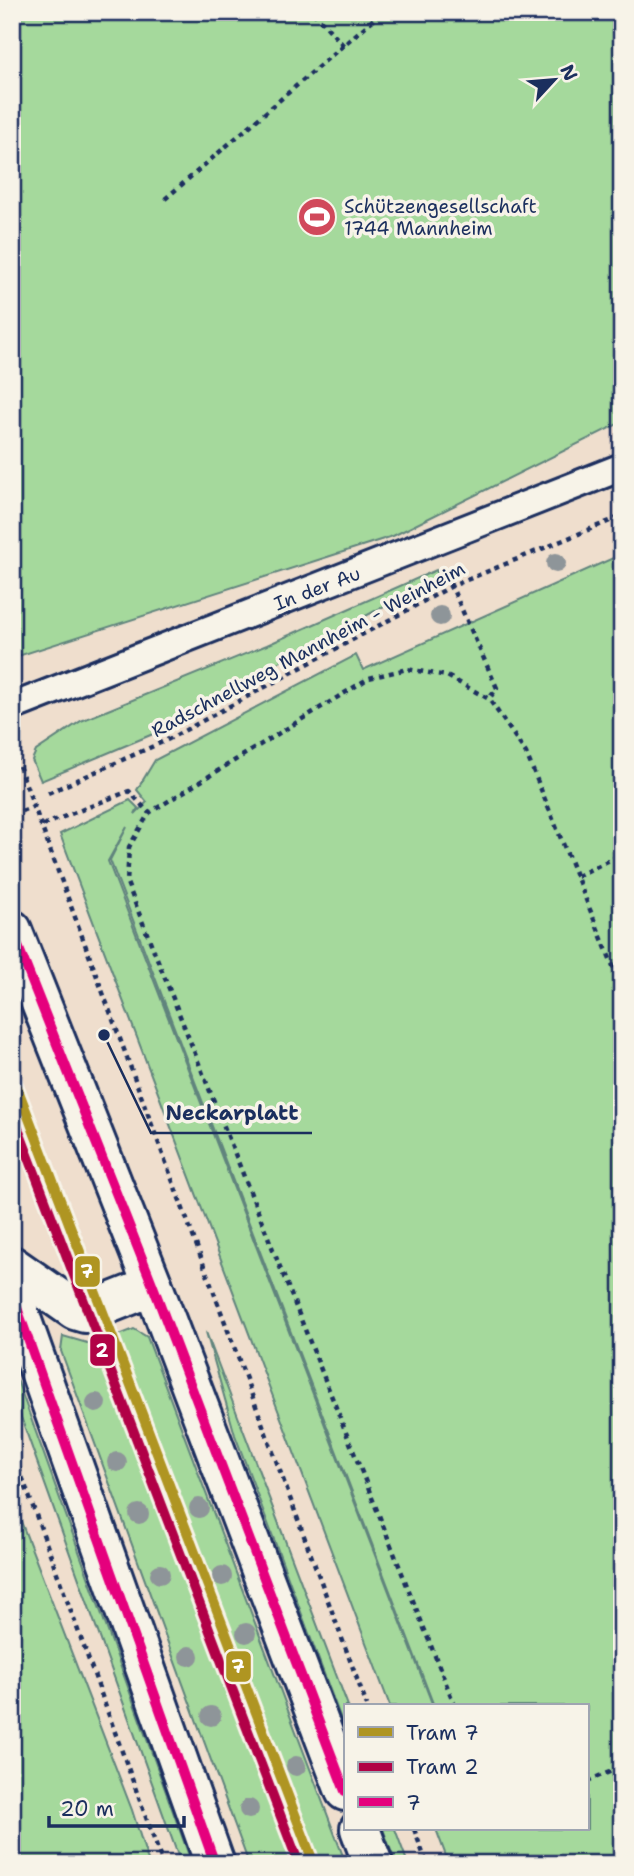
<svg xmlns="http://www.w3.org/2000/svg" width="634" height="1876" font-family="'Shantell Sans',sans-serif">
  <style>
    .green { fill: #a5d99c; stroke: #60847d; stroke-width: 2 }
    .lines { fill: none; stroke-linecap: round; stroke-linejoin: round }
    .service-casing { stroke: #1b2f5e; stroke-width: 32 }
    .secondary-casing { stroke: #1b2f5e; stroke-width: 44 }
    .path { stroke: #1b2f5e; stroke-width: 4.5; stroke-dasharray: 5 5; stroke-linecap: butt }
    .service { stroke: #f7f3e8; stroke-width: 26 }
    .secondary { stroke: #f7f3e8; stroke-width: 38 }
    .bus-1-casing { stroke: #f7f3e8; stroke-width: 16 }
    .bus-1 { stroke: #e5007d; stroke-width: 10 }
    .tram-1-casing { stroke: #f7f3e8; stroke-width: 16 }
    .tram-2-casing { stroke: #f7f3e8; stroke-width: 16 }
    .tram-1 { stroke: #af9521; stroke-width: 10 }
    .tram-2 { stroke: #b10346; stroke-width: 10 }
    .tree { fill: #8e9599 }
    .labels { text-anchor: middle; stroke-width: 7; stroke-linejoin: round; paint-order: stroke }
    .poi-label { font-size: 19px; fill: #1b2f5e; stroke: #f7f3e8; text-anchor: start }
    .street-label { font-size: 19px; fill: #1b2f5e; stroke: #f7f3e8 }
    .leader { fill: none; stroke: #1b2f5e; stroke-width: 2.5 }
    .callout-dot { fill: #1b2f5e; stroke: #f7f3e8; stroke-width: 2.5 }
    .callout-label { font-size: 21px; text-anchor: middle; font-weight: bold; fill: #1b2f5e; stroke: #f7f3e8; stroke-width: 7; stroke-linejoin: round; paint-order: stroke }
    .line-badge { stroke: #f7f3e8; stroke-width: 2.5 }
    .badge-label { font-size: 19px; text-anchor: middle; font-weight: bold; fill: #fff }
  </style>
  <rect width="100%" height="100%" fill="#efdecd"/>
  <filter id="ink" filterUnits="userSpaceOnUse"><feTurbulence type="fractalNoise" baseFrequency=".0143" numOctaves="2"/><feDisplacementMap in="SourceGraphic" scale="14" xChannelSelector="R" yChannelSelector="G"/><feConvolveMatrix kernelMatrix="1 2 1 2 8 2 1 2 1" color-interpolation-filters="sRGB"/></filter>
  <g filter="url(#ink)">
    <g class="green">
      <polygon points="12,12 622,12 622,422 393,536 12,658"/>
      <polygon points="622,554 622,1864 449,1864 436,1829 587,1829 587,1706 434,1706 110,860 127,827 108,861 433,1706 390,1706 60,834 130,800 138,808 135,814 147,802 137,790 155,760 356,655 363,670"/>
      <polygon points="436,570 439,577 262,671 153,734 41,781 32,760 36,751 81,721 267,645"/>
      <polygon points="134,1329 147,1337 346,1864 249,1864 61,1351 63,1336 94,1345"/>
      <polygon points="206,1332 348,1706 345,1706 345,1730 235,1435"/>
      <polygon points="12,1366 192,1864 181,1864 12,1392"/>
      <polygon points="12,1498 132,1810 149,1864 12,1864"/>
      <polygon points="383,1829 395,1829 408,1864 396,1864"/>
    </g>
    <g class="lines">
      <defs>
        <polyline id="service" points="12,707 622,467"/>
        <g id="secondary">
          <polyline points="12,930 153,1286 345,1791"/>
          <polyline points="12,1266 75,1310 85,1313 153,1286"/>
          <polyline points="12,1293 215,1864"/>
          <polyline points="360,1829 373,1864"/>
        </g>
      </defs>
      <use href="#service" class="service-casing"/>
      <use href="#secondary" class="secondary-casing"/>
      <g class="path">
        <polyline points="313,12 344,46"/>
        <polyline points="165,199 382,12"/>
        <polyline points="446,574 497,688 489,699"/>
        <polyline points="12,747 367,1706"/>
        <polyline points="48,793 167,740 452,586 622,516"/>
        <polyline points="12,815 36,805"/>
        <polyline points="43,825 129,791 149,813"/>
        <polyline points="577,876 622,854"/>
        <polyline points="12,1449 163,1864"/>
        <polyline points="455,1706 127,883 129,847 149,813 369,678 407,669 447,676 489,699 526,753 622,988"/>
        <polyline points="587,1781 622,1767"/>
        <polyline points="414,1829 427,1864"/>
      </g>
      <use href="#service" class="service"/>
      <use href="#secondary" class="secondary"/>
      <defs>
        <g id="bus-1">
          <polyline points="12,931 153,1286 345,1791"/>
          <polyline points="12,1294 215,1864"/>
        </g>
      </defs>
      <use href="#bus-1" class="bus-1-casing"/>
      <use href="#bus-1" class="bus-1"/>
      <defs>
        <polyline id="tram-1" points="12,1074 314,1864"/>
        <polyline id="tram-2" points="12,1113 299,1864"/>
      </defs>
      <use href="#tram-1" class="tram-1-casing"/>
      <use href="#tram-2" class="tram-2-casing"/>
      <use href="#tram-1" class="tram-1"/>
      <use href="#tram-2" class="tram-2"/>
    </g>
    <g class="tree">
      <circle cx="556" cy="563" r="10"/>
      <circle cx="440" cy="616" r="10"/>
      <circle cx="96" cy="1403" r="10"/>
      <circle cx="117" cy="1462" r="10"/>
      <circle cx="199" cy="1508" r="10"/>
      <circle cx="139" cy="1514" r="10"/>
      <circle cx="160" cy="1574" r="10"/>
      <circle cx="222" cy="1576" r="10"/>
      <circle cx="246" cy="1633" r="10"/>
      <circle cx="189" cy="1656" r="10"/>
      <circle cx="211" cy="1716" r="10"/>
      <circle cx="296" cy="1766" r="10"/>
      <circle cx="249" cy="1809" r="10"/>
    </g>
  </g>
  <defs>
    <symbol id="stadium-disc" viewBox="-11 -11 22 22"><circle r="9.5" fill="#d1495b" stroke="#f7f3e8"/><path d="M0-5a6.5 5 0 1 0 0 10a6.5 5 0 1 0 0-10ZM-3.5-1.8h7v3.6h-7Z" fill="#fff"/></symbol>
  </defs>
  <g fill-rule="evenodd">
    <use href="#stadium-disc" x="295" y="195" width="44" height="44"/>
  </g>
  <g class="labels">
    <g class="poi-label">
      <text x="344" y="213">Schützengesellschaft<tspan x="344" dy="22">1744 Mannheim</tspan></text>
    </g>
    <g class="street-label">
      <text transform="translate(317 588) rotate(-21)" y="7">In der Au</text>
      <text transform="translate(308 649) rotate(-28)" y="7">Radschnellweg Mannheim - Weinheim</text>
    </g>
  </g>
  <path class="leader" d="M104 1035L151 1133H312"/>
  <circle class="callout-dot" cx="104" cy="1035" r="7"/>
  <g class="callout-label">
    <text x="232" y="1120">Neckarplatt</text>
  </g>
  <g class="line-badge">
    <rect x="74" y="1255" width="27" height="33" rx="7" fill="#af9521"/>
    <rect x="89" y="1333" width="27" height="34" rx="7" fill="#b10346"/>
    <rect x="225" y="1650" width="27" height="33" rx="7" fill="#af9521"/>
  </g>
  <g class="badge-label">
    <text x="87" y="1278">7</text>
    <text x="102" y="1357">2</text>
    <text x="238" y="1673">7</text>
  </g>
  <rect width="634" height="1876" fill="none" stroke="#f7f3e8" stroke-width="42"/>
  <rect x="21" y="21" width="592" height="1834" fill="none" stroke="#1b2f5e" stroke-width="2.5" filter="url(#ink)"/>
  <rect x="344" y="1704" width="245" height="126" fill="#f7f3e8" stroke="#9fa5b1" stroke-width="2"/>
  <rect x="358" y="1727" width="35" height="10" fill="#af9521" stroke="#9fa5b1" stroke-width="2"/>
  <text x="406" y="1740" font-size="21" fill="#1b2f5e">Tram 7</text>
  <rect x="358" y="1762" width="35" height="10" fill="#b10346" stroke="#9fa5b1" stroke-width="2"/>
  <text x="406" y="1774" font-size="21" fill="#1b2f5e">Tram 2</text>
  <rect x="358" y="1797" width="35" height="10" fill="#e5007d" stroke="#9fa5b1" stroke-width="2"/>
  <text x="406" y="1810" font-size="21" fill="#1b2f5e">7</text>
  <g transform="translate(554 80) rotate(64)" stroke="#f7f3e8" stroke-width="5" paint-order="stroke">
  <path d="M0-5L12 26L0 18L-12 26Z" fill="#1b2f5e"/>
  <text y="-10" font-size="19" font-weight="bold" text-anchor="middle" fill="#1b2f5e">N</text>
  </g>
  <path d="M49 1816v10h135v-10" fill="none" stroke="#1b2f5e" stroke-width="3.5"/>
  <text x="60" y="1816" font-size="21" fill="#1b2f5e" stroke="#f7f3e8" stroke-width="5" paint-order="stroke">20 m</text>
</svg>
